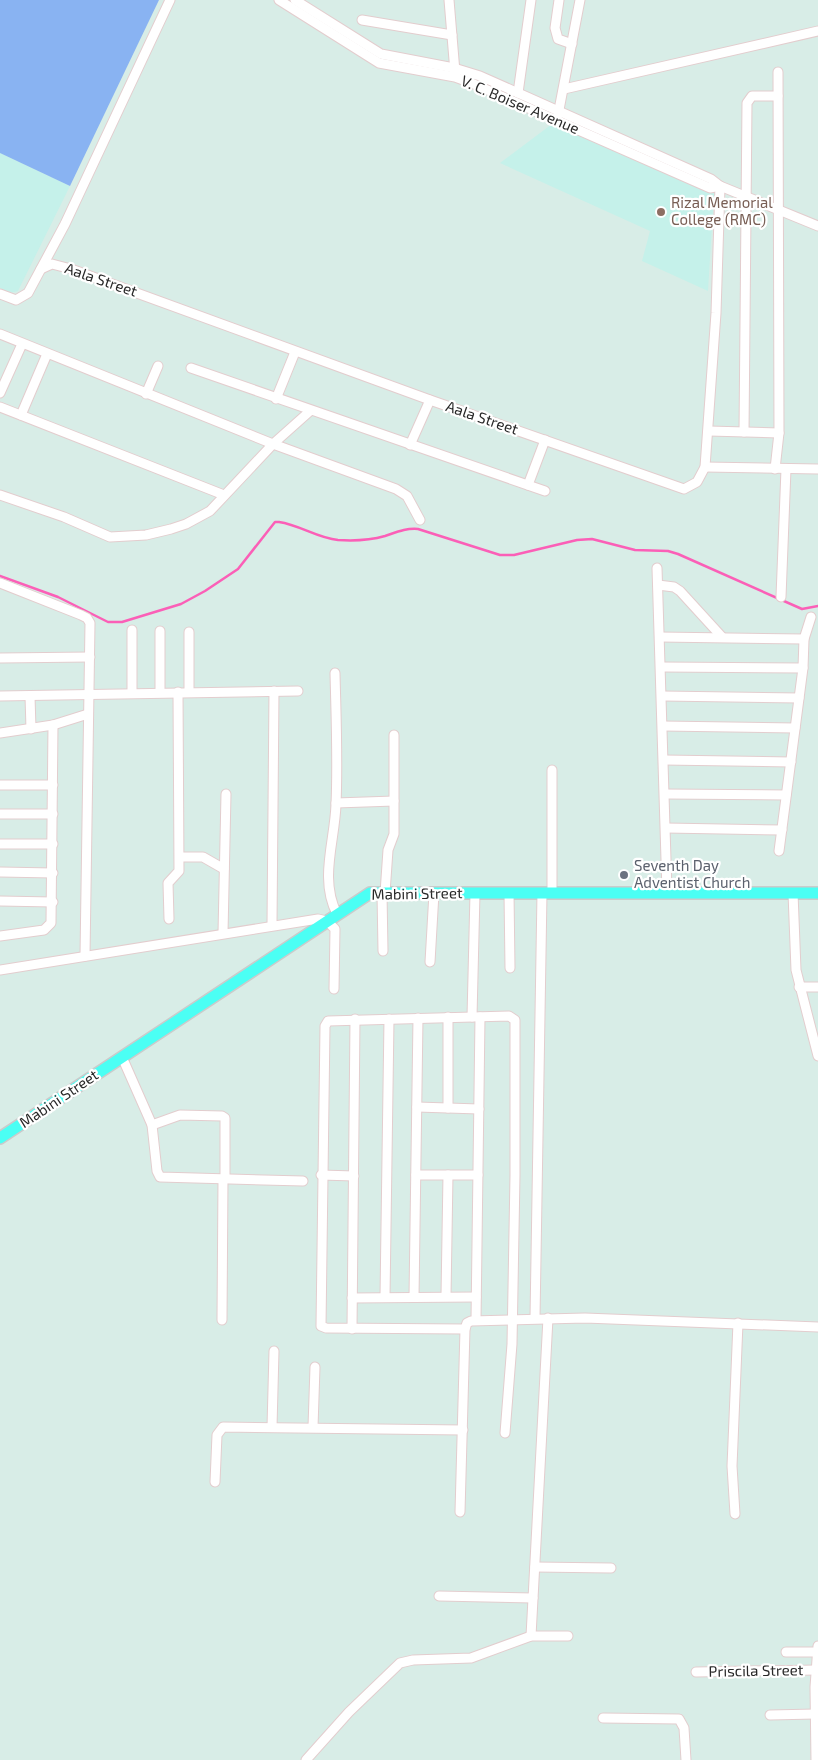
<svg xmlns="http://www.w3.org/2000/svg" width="818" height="1760" font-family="'Exo 2',sans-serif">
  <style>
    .education { fill: #c5f1ea }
    .pitch { fill: #89b3f2 }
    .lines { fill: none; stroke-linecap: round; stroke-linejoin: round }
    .stream { stroke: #fb5fb7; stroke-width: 2.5 }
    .minor-casing { stroke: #e3cdce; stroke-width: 11 }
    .major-casing { stroke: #cbcbcb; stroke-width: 14 }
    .minor { stroke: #fff; stroke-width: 9 }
    .major { stroke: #4bfff4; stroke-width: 11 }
    .education-dot { fill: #8d6e63; stroke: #fff; stroke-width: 2 }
    .worship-dot { fill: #6b7280; stroke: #fff; stroke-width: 2 }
    .labels { text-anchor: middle; stroke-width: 4.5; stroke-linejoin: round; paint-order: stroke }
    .street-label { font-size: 15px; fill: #282828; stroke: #fff }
    .education-label { font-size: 15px; fill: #785e54; stroke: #fff; text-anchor: start }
    .worship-label { font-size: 15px; fill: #5b616d; stroke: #fff; text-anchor: start }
  </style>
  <rect width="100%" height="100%" fill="#d8ede7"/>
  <g class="education">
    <polygon points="552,124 714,193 708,291 642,261 650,231 500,163"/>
    <polygon points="0,153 70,186 18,291 10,293 0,288"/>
  </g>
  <polygon class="pitch" points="0,0 159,0 70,186 0,153"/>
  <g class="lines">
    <path class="stream" d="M0,576L58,597L108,622H122L181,604L205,591L238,569L275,522H279C300,525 317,538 338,540C353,541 371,540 385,536C397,532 406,528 418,529L500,555H514L577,540L592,539L635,550L668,551L678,554L802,609L818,606"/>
    <defs>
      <g id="minor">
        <polyline points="279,0 379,63 455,77 474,84 710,188 720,186"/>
        <polyline points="295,0 381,54 454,68 480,76 711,179 720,186 818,226"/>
        <polyline points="449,0 455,72"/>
        <polyline points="559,0 555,28 558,39 572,44"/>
        <polyline points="362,20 452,35"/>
        <polyline points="564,89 818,31"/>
        <polyline points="518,93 531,0"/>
        <polyline points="558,115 580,0"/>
        <polyline points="41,269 52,264 71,269 430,400 684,489 697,482 705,467 716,313 720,186"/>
        <polyline points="0,294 16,300 28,293 65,224 170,0"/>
        <polyline points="0,334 273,444 396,489 407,496 420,520"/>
        <polyline points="191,368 545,491"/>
        <polyline points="0,393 22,344"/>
        <polyline points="146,394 158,366"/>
        <polyline points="276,399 295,352"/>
        <polyline points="0,407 224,495"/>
        <polyline points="21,415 47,354"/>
        <polyline points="709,431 779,433"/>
        <polyline points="744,432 747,103 752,96 778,96"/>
        <polyline points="410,445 430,400"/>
        <polyline points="705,467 818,469"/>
        <polyline points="775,469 779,433 778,72"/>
        <polyline points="528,485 545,440"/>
        <polyline points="0,495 64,517 110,537 146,535 171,529 186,524 210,511 273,444 310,411"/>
        <polyline points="657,568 667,892"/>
        <polyline points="0,583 81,615 87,618 90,623 85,956"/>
        <polyline points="658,585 674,587 680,591 722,637"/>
        <polyline points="781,597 786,469"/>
        <polyline points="189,632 189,692"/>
        <polyline points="660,637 804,639"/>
        <polyline points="0,658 90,657"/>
        <polyline points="662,667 803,668"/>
        <path d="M335,673C336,716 338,760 336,804C335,841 319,879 337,914"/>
        <polyline points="160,692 160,631"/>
        <polyline points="132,693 132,630"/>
        <polyline points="0,696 298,691"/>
        <polyline points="30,696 31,729"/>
        <polyline points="663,696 799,698"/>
        <polyline points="663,726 795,728"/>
        <polyline points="0,733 53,725 88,714"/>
        <polyline points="664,760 791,762"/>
        <polyline points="552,770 552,893"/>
        <polyline points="0,785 53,785"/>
        <polyline points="665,794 786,795"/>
        <polyline points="336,803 394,801"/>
        <polyline points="0,814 53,814"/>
        <polyline points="666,828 782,830"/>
        <polyline points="0,844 53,844"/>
        <polyline points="779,851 803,668 804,639 811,617"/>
        <polyline points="180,857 203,857 224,869"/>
        <polyline points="0,872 53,873"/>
        <polyline points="382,893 383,951"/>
        <polyline points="385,893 388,850 394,834 394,735"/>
        <polyline points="509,893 510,968"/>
        <polyline points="793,893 796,970 818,1056"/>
        <polyline points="0,901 53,902"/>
        <polyline points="169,919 168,883 179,871 178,692"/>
        <polyline points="272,925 274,691"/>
        <polyline points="223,933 226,794"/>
        <polyline points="0,936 44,930 51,923 53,725"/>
        <polyline points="430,962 434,893"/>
        <polyline points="0,970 318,919 327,921 335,929 334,989"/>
        <polyline points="799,987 818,987"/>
        <polyline points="448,1017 448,1108"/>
        <polyline points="472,1017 475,893"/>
        <polyline points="122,1057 152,1125 157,1171 160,1177 303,1181"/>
        <polyline points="417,1107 479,1109"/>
        <polyline points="152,1125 180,1115 222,1116 225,1118 225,1179"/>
        <polyline points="321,1175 354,1176"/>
        <polyline points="416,1175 478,1175"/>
        <polyline points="446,1296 448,1175"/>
        <polyline points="385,1297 389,1019"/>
        <polyline points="414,1297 418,1018"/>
        <polyline points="352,1298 476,1297"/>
        <polyline points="535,1318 542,893"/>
        <polyline points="222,1320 223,1179"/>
        <polyline points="476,1320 480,1017"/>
        <polyline points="352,1329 355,1019"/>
        <polyline points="465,1329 326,1328 321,1326 325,1026 328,1021 509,1016 515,1020 515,1175 512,1344 505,1433"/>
        <polyline points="272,1427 274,1351"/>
        <polyline points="313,1427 315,1367"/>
        <polyline points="215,1482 217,1435 223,1427 463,1430"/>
        <polyline points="460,1512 465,1329 467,1323 471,1321 585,1318 818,1327"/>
        <polyline points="735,1514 732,1466 738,1323"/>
        <polyline points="535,1567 611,1568"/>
        <polyline points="439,1596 533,1598"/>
        <polyline points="531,1636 548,1318"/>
        <polyline points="786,1652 818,1652"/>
        <polyline points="696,1672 816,1670"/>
        <polyline points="770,1715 815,1714"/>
        <polyline points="603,1718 679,1719 684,1728 686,1760"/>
        <polyline points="306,1760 349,1712 400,1663 413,1660 471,1658 531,1636 568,1636"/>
        <polyline points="816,1760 815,1687 818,1646"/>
      </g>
      <polyline id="major" points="0,1138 370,893 818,893"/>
    </defs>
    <use href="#minor" class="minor-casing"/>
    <use href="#major" class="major-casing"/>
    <use href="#minor" class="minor"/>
    <use href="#major" class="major"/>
  </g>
  <circle class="education-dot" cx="661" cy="212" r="5"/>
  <circle class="worship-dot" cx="624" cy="875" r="5"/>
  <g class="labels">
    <g class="street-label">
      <text transform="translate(520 105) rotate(23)" y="5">V. C. Boiser Avenue</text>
      <text transform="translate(101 280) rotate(19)" y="5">Aala Street</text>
      <text transform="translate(482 418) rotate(19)" y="5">Aala Street</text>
      <text transform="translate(417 894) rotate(-1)" y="5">Mabini Street</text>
      <text transform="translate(59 1099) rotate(-34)" y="5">Mabini Street</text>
      <text transform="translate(756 1671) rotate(-1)" y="5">Priscila Street</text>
    </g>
    <g class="education-label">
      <text x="671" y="208">Rizal Memorial<tspan x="671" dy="17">College (RMC)</tspan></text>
    </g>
    <g class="worship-label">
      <text x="634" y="871">Seventh Day<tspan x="634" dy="17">Adventist Church</tspan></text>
    </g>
  </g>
</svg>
